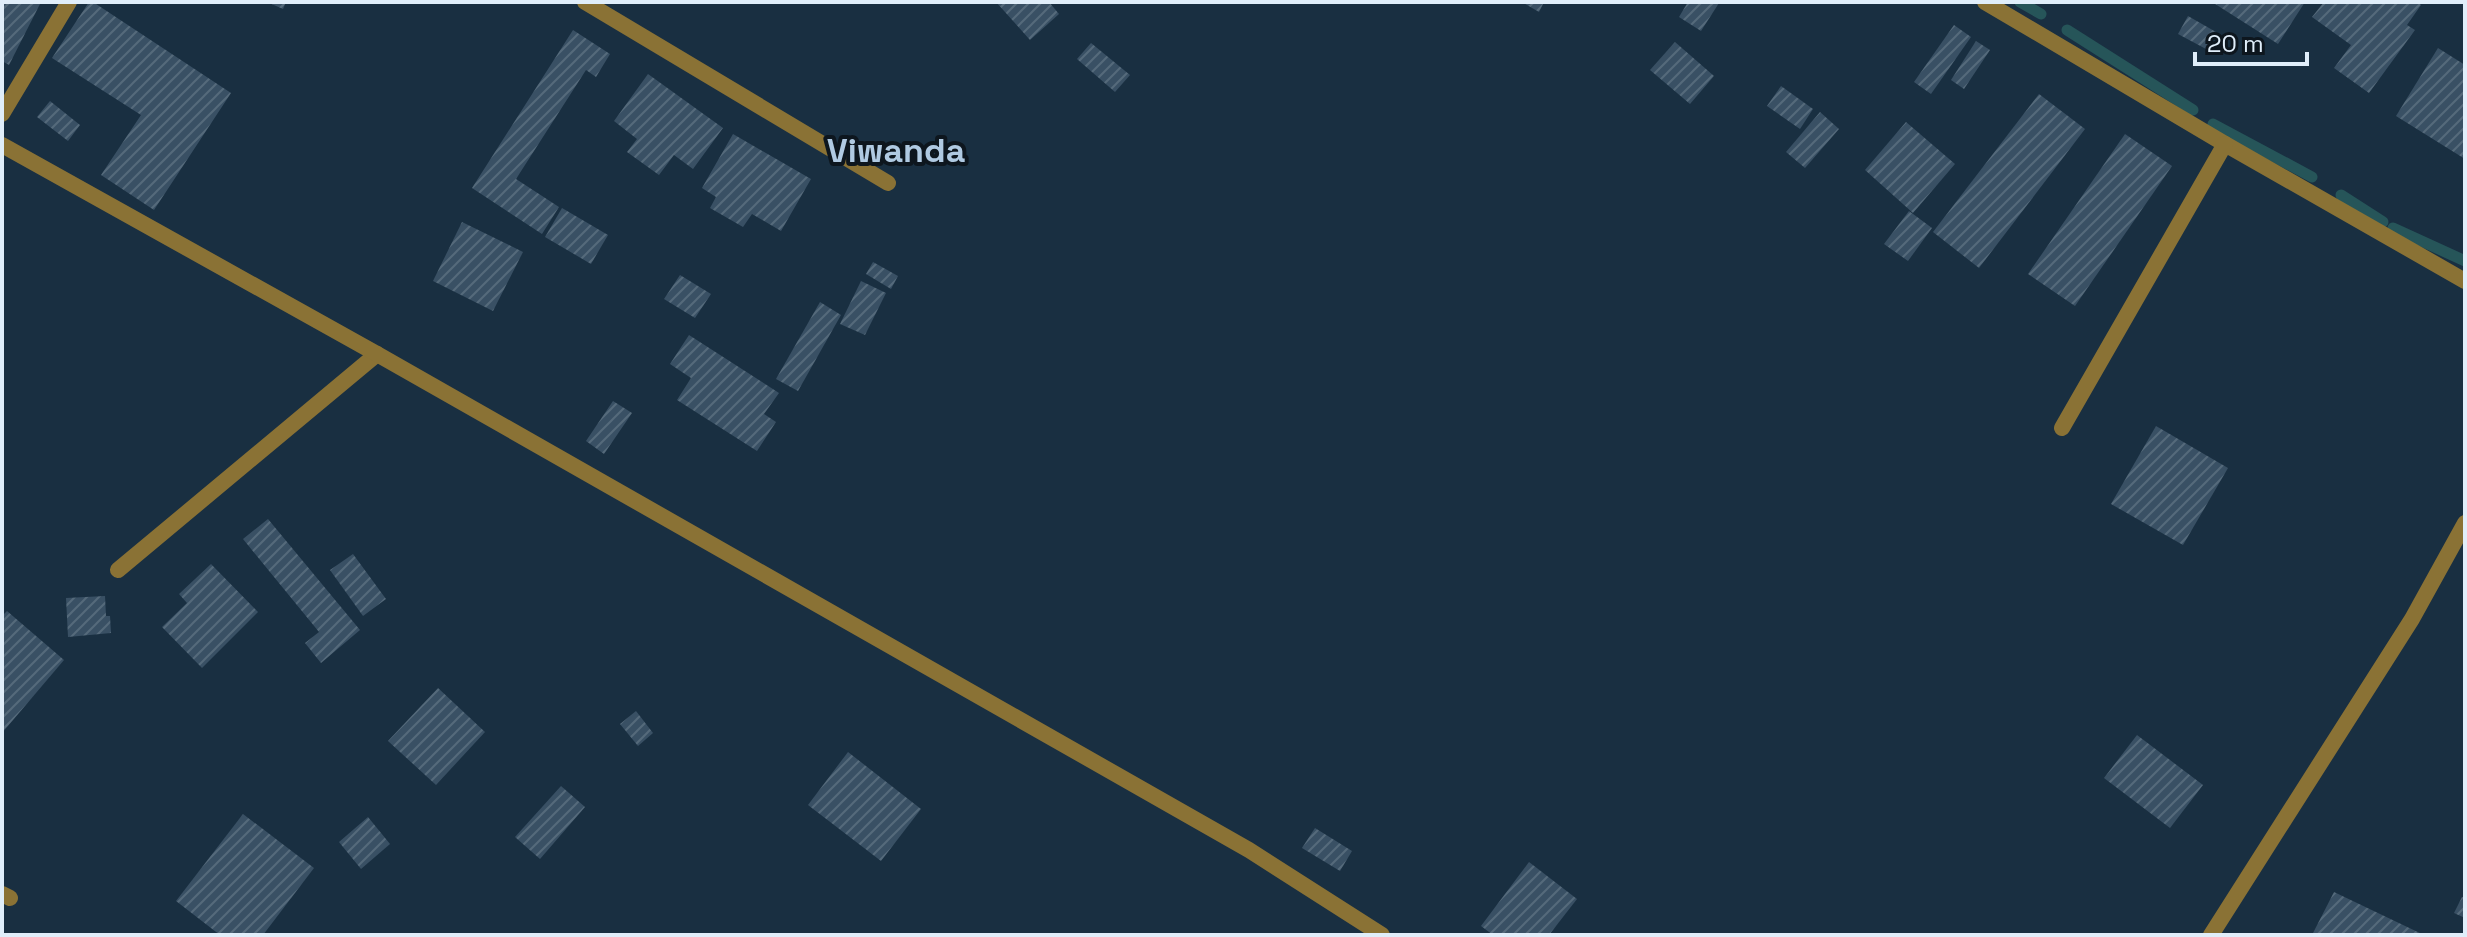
<svg xmlns="http://www.w3.org/2000/svg" width="2467" height="937" font-family="'Space Grotesk',sans-serif">
  <style>
    .lines { fill: none; stroke-linecap: round; stroke-linejoin: round }
    .stream { stroke: #265559; stroke-width: 11 }
    .building { fill: url(#building-hatch) }
    .service { stroke: #8a7235; stroke-width: 16 }
    .minor { stroke: #8a7235; stroke-width: 16 }
    .labels { text-anchor: middle; stroke-width: 8; stroke-linejoin: round; paint-order: stroke }
    .district-label { font-size: 34px; font-weight: bold; fill: #b0cae2; stroke: #0d161e }
  </style>
  <defs>
    <pattern id="building-hatch" width="6" height="6" patternUnits="userSpaceOnUse" patternTransform="scale(2)"><rect width="6" height="6" fill="#395064"/><path d="M-1 1l2-2M0 6l6-6M5 7l2-2" fill="none" stroke="#556a7b"/></pattern>
  </defs>
  <rect width="100%" height="100%" fill="#192f41"/>
  <g class="lines">
    <g class="stream">
      <polyline points="2020,2 2041,14"/>
      <polyline points="2067,30 2193,110"/>
      <polyline points="2213,124 2312,177"/>
      <polyline points="2341,195 2383,222"/>
      <polyline points="2393,228 2465,261"/>
    </g>
  </g>
  <g class="building">
    <polygon points="2,2 41,2 9,65 2,61"/>
    <polygon points="89,2 93,2 231,93 154,210 101,175 141,115 52,58"/>
    <polygon points="267,2 286,2 283,9"/>
    <polygon points="996,2 1049,2 1059,14 1030,40"/>
    <polygon points="1522,2 1544,2 1539,12"/>
    <polygon points="1688,2 1719,3 1701,31 1679,17"/>
    <polygon points="2212,2 2305,2 2278,44"/>
    <polygon points="2324,2 2417,2 2421,5 2407,25 2415,30 2369,93 2334,68 2351,45 2312,17"/>
    <polygon points="2188,16 2216,32 2206,49 2178,34"/>
    <polygon points="1954,25 1971,37 1931,94 1914,82"/>
    <polygon points="573,30 610,54 596,77 586,70 516,179 559,207 542,234 472,188"/>
    <polygon points="1976,41 1990,50 1964,89 1951,80"/>
    <polygon points="1675,42 1714,76 1690,104 1650,70"/>
    <polygon points="1091,43 1130,75 1115,92 1077,59"/>
    <polygon points="2438,48 2465,65 2465,159 2396,116"/>
    <polygon points="648,74 723,128 693,169 674,155 659,175 627,152 637,139 614,121"/>
    <polygon points="1781,86 1813,109 1800,129 1767,106"/>
    <polygon points="2039,94 2085,129 1979,268 1933,232"/>
    <polygon points="50,101 80,125 68,141 37,117"/>
    <polygon points="1820,112 1839,129 1805,168 1786,152"/>
    <polygon points="1906,122 1955,164 1913,213 1865,170"/>
    <polygon points="733,134 811,179 781,231 752,214 743,227 710,208 716,197 702,188"/>
    <polygon points="2125,134 2172,166 2075,306 2028,274"/>
    <polygon points="562,208 608,235 591,264 545,237"/>
    <polygon points="1909,211 1932,228 1908,261 1884,244"/>
    <polygon points="462,222 523,252 493,311 433,281"/>
    <polygon points="873,262 898,276 891,289 866,274"/>
    <polygon points="680,275 711,294 695,318 664,299"/>
    <polygon points="861,281 886,293 865,335 840,324"/>
    <polygon points="820,302 841,315 798,391 776,379"/>
    <polygon points="689,335 779,393 764,414 776,422 757,451 677,400 691,378 670,364"/>
    <polygon points="613,401 632,413 604,454 586,441"/>
    <polygon points="2156,426 2228,468 2183,545 2111,504"/>
    <polygon points="268,519 360,630 321,663 305,643 319,632 243,539"/>
    <polygon points="353,554 386,599 363,616 330,570"/>
    <polygon points="211,564 258,612 202,668 162,627 187,603 179,594"/>
    <polygon points="105,596 106,616 110,616 111,633 68,637 66,598"/>
    <polygon points="7,611 64,660 2,733 2,616"/>
    <polygon points="438,688 485,732 436,785 388,741"/>
    <polygon points="636,711 653,733 638,746 620,724"/>
    <polygon points="2137,735 2203,785 2170,828 2104,778"/>
    <polygon points="848,752 921,809 881,861 808,805"/>
    <polygon points="561,786 585,807 540,859 515,837"/>
    <polygon points="243,814 314,868 263,935 220,935 176,901"/>
    <polygon points="368,817 390,844 361,869 339,842"/>
    <polygon points="1315,828 1352,851 1340,871 1302,848"/>
    <polygon points="1529,862 1577,899 1549,935 1493,935 1481,926"/>
    <polygon points="2334,892 2424,935 2312,935"/>
    <polygon points="2462,897 2465,898 2465,918 2454,913"/>
  </g>
  <g class="lines">
    <g class="service">
      <polyline points="2,114 69,2"/>
      <polyline points="118,570 377,354"/>
    </g>
    <g class="minor">
      <polyline points="585,2 888,183"/>
      <polyline points="1985,2 2225,144 2465,281"/>
      <polyline points="2,145 377,354 1249,850 1382,935"/>
      <polyline points="2062,428 2225,144"/>
      <polyline points="2,894 10,898"/>
      <polyline points="2211,935 2412,619 2465,523"/>
    </g>
  </g>
  <g class="labels">
    <g class="district-label">
      <text x="896" y="162">Viwanda</text>
    </g>
  </g>
  <rect width="2467" height="937" fill="none" stroke="#e0eefa" stroke-width="8"/>
  <path d="M2195 52v12h112v-12" fill="none" stroke="#e0eefa" stroke-width="4"/>
  <text x="2207" y="52" font-size="24" fill="#e0eefa" stroke="#0d161e" stroke-width="6" paint-order="stroke">20 m</text>
</svg>
